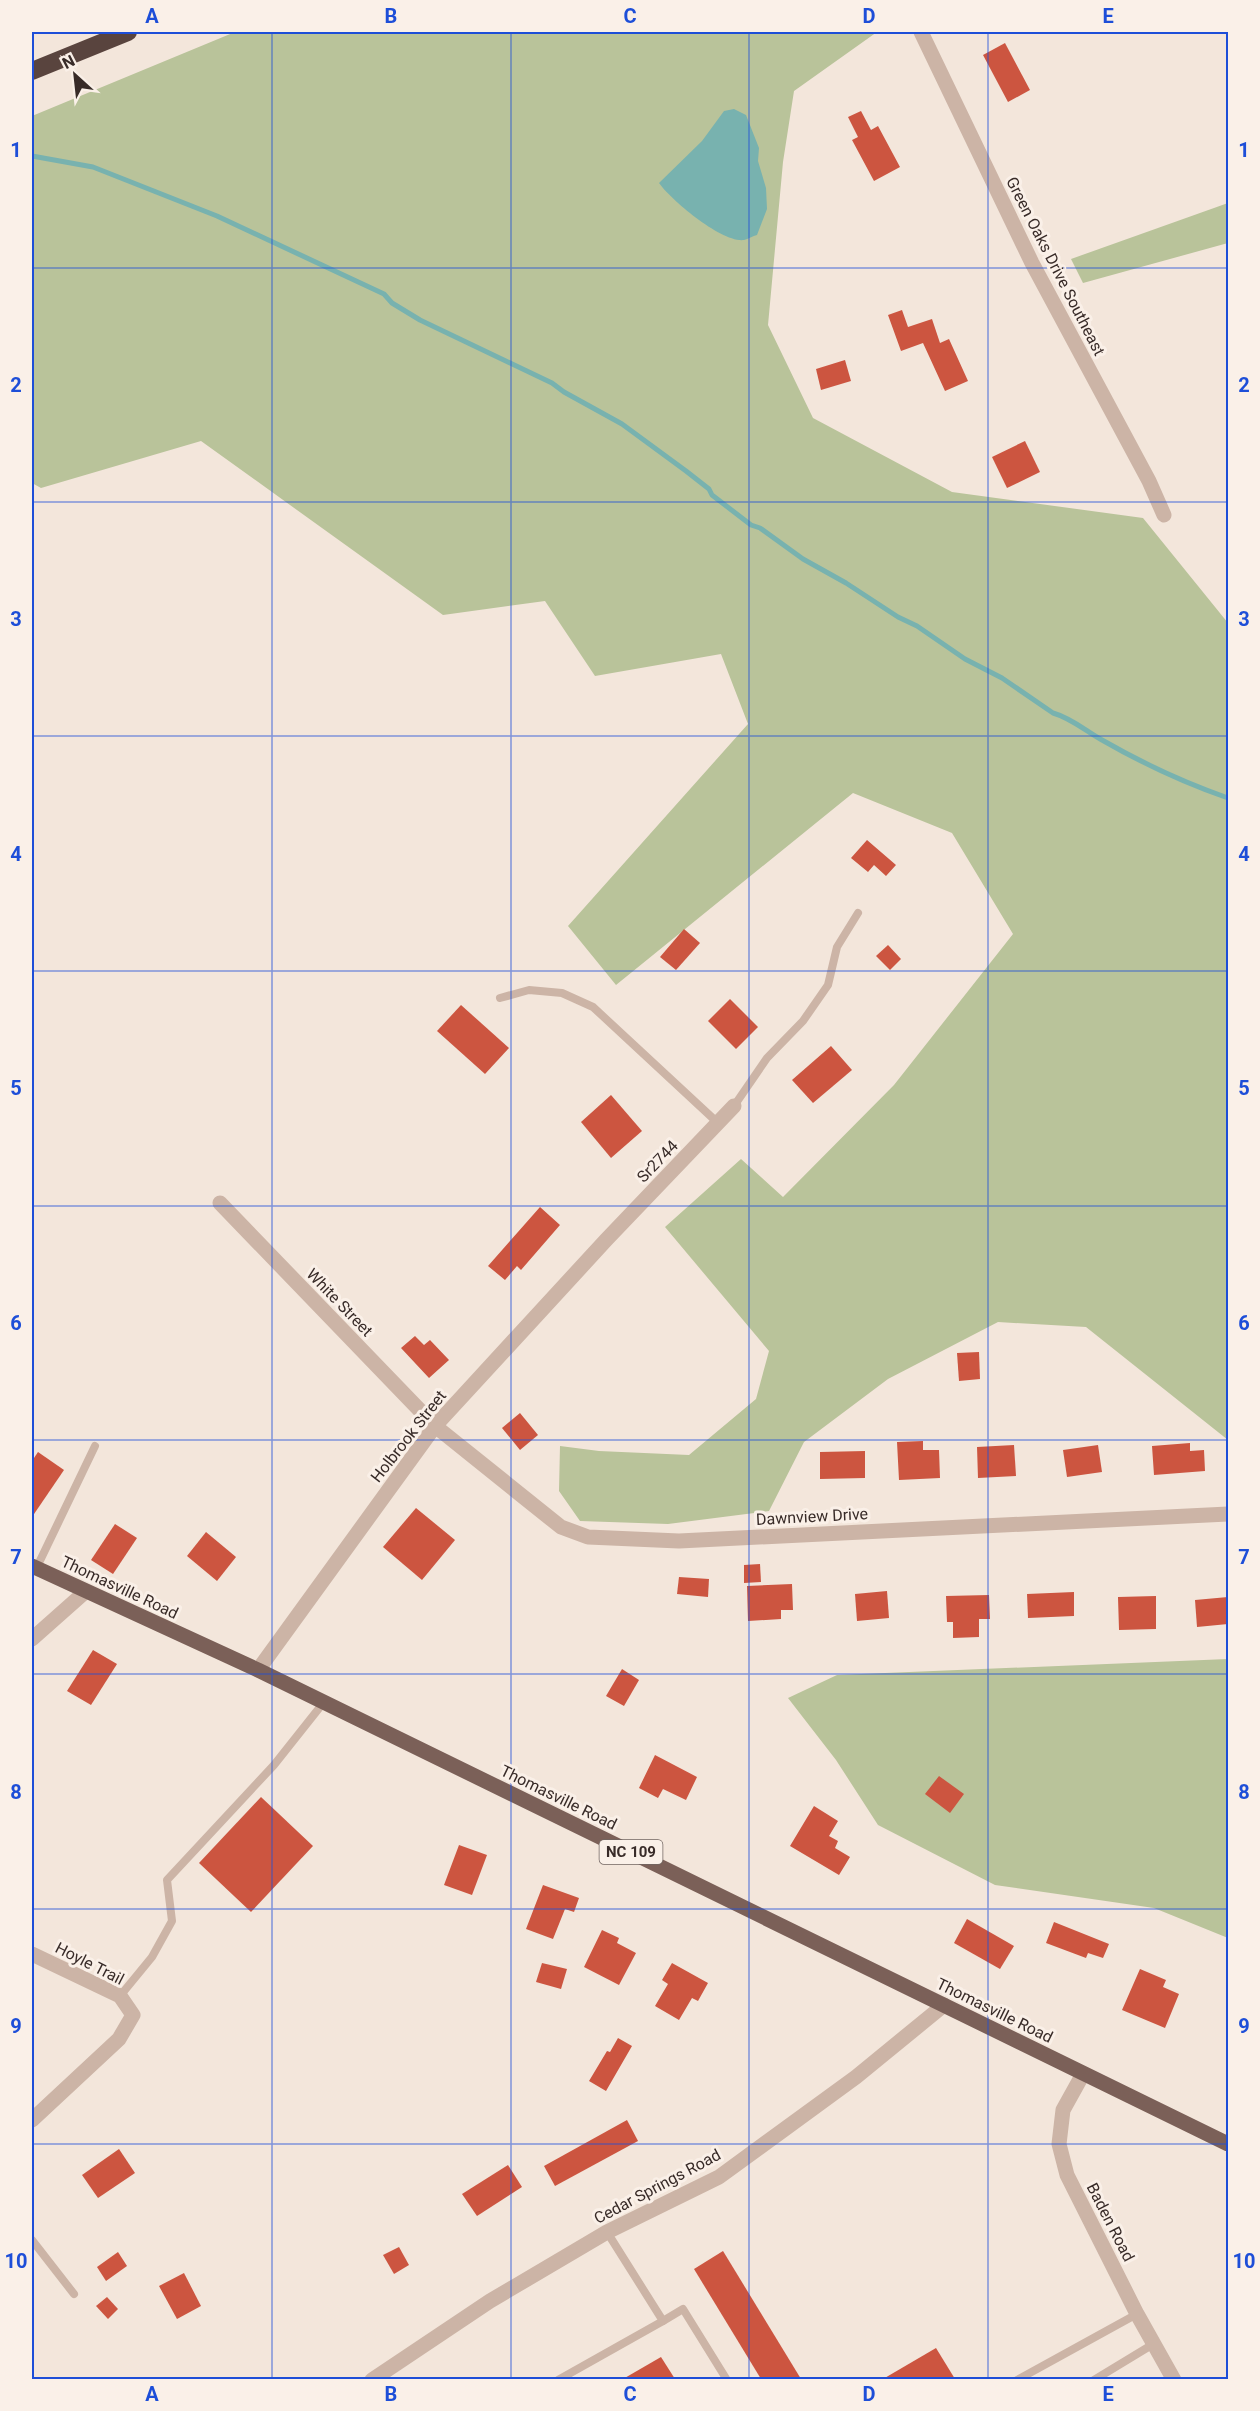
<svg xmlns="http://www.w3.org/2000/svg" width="1260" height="2411" font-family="Roboto,sans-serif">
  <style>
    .green { fill: #b9c39a }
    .water { fill: #78b2af }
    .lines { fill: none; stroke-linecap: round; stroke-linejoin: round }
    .stream { stroke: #78b2af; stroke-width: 5 }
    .building { fill: #cc5540 }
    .service { stroke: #ccb4a6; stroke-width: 8 }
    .minor { stroke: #ccb4a6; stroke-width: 15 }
    .primary { stroke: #7b6058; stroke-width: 15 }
    .motorway { stroke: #59443e; stroke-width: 18 }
    .grid { fill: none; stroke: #1d4ed8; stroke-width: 1.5; stroke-opacity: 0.55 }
    .labels { text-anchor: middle; stroke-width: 6; stroke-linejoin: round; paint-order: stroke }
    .shield { fill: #faf0e8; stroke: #726662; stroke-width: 1.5 }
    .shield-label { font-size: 15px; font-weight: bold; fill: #382b28 }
    .street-label { font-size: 16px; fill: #382b28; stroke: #faf0e8 }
    .neatline { fill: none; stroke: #1d4ed8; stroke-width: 2 }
    .grid-label { font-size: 20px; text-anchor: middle; font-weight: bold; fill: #1d4ed8 }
  </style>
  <rect width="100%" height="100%" fill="#f3e6db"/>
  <g class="green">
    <polygon points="235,32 877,32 794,91 783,162 768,325 813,418 952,492 1143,518 1228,623 1228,1440 1086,1327 998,1322 888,1379 804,1442 769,1511 668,1524 580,1521 559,1491 560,1446 599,1451 689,1455 756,1399 769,1351 665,1227 741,1159 783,1197 894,1085 1013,934 952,833 853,793 616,985 568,926 748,724 721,654 595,676 545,601 443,615 201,441 41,488 32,483 32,116"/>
    <polygon points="1228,203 1228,243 1083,283 1071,259"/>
    <polygon points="1228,1659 1228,1938 1154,1908 995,1885 878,1825 836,1760 788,1698 837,1675"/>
  </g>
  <path class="water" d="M734,109L746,115L759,148L758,161L766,188L767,209L757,235C753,236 748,239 744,240C722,243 671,200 659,183L702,141L724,111Z"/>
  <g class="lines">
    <path class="stream" d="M32,156L93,167L217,216L384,294L392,303L420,320L552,383L564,392L622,424L686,471L709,489L712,495L751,525L760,528L803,559L846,583L898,617L917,626L965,659L1002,678L1053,713C1071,718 1086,731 1102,740C1142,763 1185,783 1228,798"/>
  </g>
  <g class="building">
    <polygon points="1005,43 1030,90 1008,102 983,55"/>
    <polygon points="861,111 871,130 878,126 900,167 874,181 852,140 858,137 848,117"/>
    <polygon points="902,310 908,327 932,319 940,343 949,339 968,381 945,391 923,343 901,351 888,315"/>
    <polygon points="845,360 851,381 821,390 816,369"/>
    <polygon points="1025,441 1040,472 1007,488 992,457"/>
    <polygon points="867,840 896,865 886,876 874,865 868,872 851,858"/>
    <polygon points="684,929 700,943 676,970 660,957"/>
    <polygon points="888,945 901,959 890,970 876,956"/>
    <polygon points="730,999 758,1027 736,1049 708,1021"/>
    <polygon points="461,1005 509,1048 485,1074 437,1031"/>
    <polygon points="831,1046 852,1070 813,1103 792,1080"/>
    <polygon points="611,1095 642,1131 611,1158 581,1122"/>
    <polygon points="540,1207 560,1225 521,1270 517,1266 505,1280 488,1266"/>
    <polygon points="415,1336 424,1345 430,1340 449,1360 429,1378 401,1348"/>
    <polygon points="979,1352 980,1379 959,1381 957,1353"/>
    <polygon points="520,1413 538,1435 520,1450 502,1428"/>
    <polygon points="923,1441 923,1450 939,1450 940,1478 899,1480 897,1442"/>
    <polygon points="1190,1443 1190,1451 1204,1450 1205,1471 1154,1475 1152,1446"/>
    <polygon points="1014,1445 1016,1476 978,1478 977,1447"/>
    <polygon points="1098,1445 1102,1472 1067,1477 1063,1450"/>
    <polygon points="865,1451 865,1478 820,1479 820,1452"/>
    <polygon points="38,1452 64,1470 32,1517 32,1461"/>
    <polygon points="416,1508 455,1540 422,1580 383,1547"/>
    <polygon points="115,1524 137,1538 113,1574 91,1560"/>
    <polygon points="206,1532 236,1557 217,1581 187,1556"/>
    <polygon points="760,1564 761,1582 744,1583 744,1565"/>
    <polygon points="679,1577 709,1579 708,1597 677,1594"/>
    <polygon points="792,1584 793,1610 781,1610 781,1619 748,1621 747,1586"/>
    <polygon points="887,1591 889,1618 857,1621 855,1594"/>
    <polygon points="1074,1592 1074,1616 1028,1618 1027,1594"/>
    <polygon points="989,1595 990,1619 979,1619 979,1637 953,1638 953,1622 947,1622 946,1596"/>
    <polygon points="1156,1596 1156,1629 1119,1630 1118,1597"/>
    <polygon points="1228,1597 1228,1624 1197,1627 1195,1600"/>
    <polygon points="93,1650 117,1664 91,1705 67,1691"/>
    <polygon points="622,1669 639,1680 624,1706 606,1696"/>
    <polygon points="655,1755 697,1777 686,1800 663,1789 658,1798 639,1788"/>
    <polygon points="939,1776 964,1794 950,1813 925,1794"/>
    <polygon points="261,1797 313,1846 251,1912 199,1863"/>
    <polygon points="814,1806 838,1821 829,1836 838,1841 835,1848 850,1857 839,1875 790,1846"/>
    <polygon points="459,1845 487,1855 472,1895 444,1885"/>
    <polygon points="543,1885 579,1898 574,1912 565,1909 553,1939 526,1929"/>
    <polygon points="967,1919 1014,1946 1000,1969 954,1943"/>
    <polygon points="1054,1922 1109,1944 1103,1958 1088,1953 1086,1958 1046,1943"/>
    <polygon points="602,1930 619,1938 617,1943 636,1953 619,1985 584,1967"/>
    <polygon points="542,1963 567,1969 561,1989 536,1982"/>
    <polygon points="672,1963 708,1983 698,2001 692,1998 679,2020 655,2006 668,1984 662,1980"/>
    <polygon points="1140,1969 1166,1980 1163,1987 1179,1994 1165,2028 1122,2010"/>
    <polygon points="618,2038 632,2046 606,2091 589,2081 607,2051 610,2052"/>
    <polygon points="627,2120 638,2141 555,2186 544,2166"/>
    <polygon points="119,2149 135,2173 98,2198 82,2175"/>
    <polygon points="508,2165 522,2187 477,2216 462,2194"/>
    <polygon points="399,2247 409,2265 394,2274 383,2255"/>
    <polygon points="723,2251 801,2379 761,2379 694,2269"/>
    <polygon points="118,2252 127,2266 106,2281 97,2267"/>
    <polygon points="184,2273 201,2306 177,2319 159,2286"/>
    <polygon points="107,2297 118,2309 108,2319 96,2306"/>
    <polygon points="936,2348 955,2379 883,2379"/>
    <polygon points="661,2357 675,2379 623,2379"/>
  </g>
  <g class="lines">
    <g class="service">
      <polyline points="500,998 529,990 562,993 593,1007 718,1123"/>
      <polyline points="734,1106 767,1058 803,1021 828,985 837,947 858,913"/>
      <polyline points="36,1569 95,1446"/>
      <polyline points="120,1996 152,1957 172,1921 167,1880 274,1765 324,1702"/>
      <polyline points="32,2240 74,2294"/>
      <polyline points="663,2321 683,2309 727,2380"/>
      <polyline points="558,2380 663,2321 607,2232"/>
      <polyline points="1017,2380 1137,2314"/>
      <polyline points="1094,2380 1155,2343"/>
    </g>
    <g class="minor">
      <polyline points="921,32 1032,263 1149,481 1164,515"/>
      <polyline points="220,1203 435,1426 561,1527 588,1537 679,1541 1228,1514"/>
      <polyline points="32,1639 85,1592"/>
      <polyline points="258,1670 435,1426 606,1240 734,1106"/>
      <polyline points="32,1954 120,1996 133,2015 119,2039 32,2120"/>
      <polyline points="1083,2074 1063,2110 1059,2144 1067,2175 1137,2314 1174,2380"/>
      <polyline points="372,2380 490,2301 607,2232 719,2177 856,2077 944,2005"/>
    </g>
    <polyline class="primary" points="32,1566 258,1670 1228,2144"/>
    <polyline class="motorway" points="32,71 128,32"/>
  </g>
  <path class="grid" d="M272,32V2380M511,32V2380M749,32V2380M988,32V2380M32,268H1228M32,502H1228M32,736H1228M32,971H1228M32,1206H1228M32,1440H1228M32,1674H1228M32,1909H1228M32,2144H1228"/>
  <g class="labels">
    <rect class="shield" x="599.5" y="1840" width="63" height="24" rx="4.5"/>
    <g class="shield-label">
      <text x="631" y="1857">NC 109</text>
    </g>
    <g class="street-label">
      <text transform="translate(1056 266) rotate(63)" y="6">Green Oaks Drive Southeast</text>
      <text transform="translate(657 1161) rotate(-46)" y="6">Sr2744</text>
      <text transform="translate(340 1302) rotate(46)" y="6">White Street</text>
      <text transform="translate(408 1436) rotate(-52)" y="6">Holbrook Street</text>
      <text transform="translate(812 1516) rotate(-3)" y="6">Dawnview Drive</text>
      <text transform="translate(120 1587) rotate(25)" y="6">Thomasville Road</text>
      <text transform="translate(559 1797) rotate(26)" y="6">Thomasville Road</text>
      <text transform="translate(90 1963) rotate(27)" y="6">Hoyle Trail</text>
      <text transform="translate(995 2010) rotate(26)" y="6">Thomasville Road</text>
      <text transform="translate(657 2186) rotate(-28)" y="6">Cedar Springs Road</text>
      <text transform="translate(1111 2222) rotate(63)" y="6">Baden Road</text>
    </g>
  </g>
  <rect width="1260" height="2411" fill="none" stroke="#faf0e8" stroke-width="66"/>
  <g transform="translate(75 75) rotate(333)" stroke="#faf0e8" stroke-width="4.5" paint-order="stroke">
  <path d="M0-4.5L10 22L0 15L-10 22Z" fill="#382b28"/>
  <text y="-9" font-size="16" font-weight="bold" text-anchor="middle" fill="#382b28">N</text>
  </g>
  <rect x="33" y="33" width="1194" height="2345" class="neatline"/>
  <g class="grid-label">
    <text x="152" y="23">A</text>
    <text x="391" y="23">B</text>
    <text x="630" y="23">C</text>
    <text x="869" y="23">D</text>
    <text x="1108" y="23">E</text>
    <text x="16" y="157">1</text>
    <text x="1244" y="157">1</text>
    <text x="16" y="392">2</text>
    <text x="1244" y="392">2</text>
    <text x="16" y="626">3</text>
    <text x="1244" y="626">3</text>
    <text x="16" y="861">4</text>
    <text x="1244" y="861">4</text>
    <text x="16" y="1095">5</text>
    <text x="1244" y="1095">5</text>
    <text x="16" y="1330">6</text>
    <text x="1244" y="1330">6</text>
    <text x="16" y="1564">7</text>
    <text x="1244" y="1564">7</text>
    <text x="16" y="1799">8</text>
    <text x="1244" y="1799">8</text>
    <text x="16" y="2033">9</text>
    <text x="1244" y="2033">9</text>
    <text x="16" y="2268">10</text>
    <text x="1244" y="2268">10</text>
    <text x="152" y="2401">A</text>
    <text x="391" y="2401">B</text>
    <text x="630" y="2401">C</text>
    <text x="869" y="2401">D</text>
    <text x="1108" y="2401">E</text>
  </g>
</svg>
